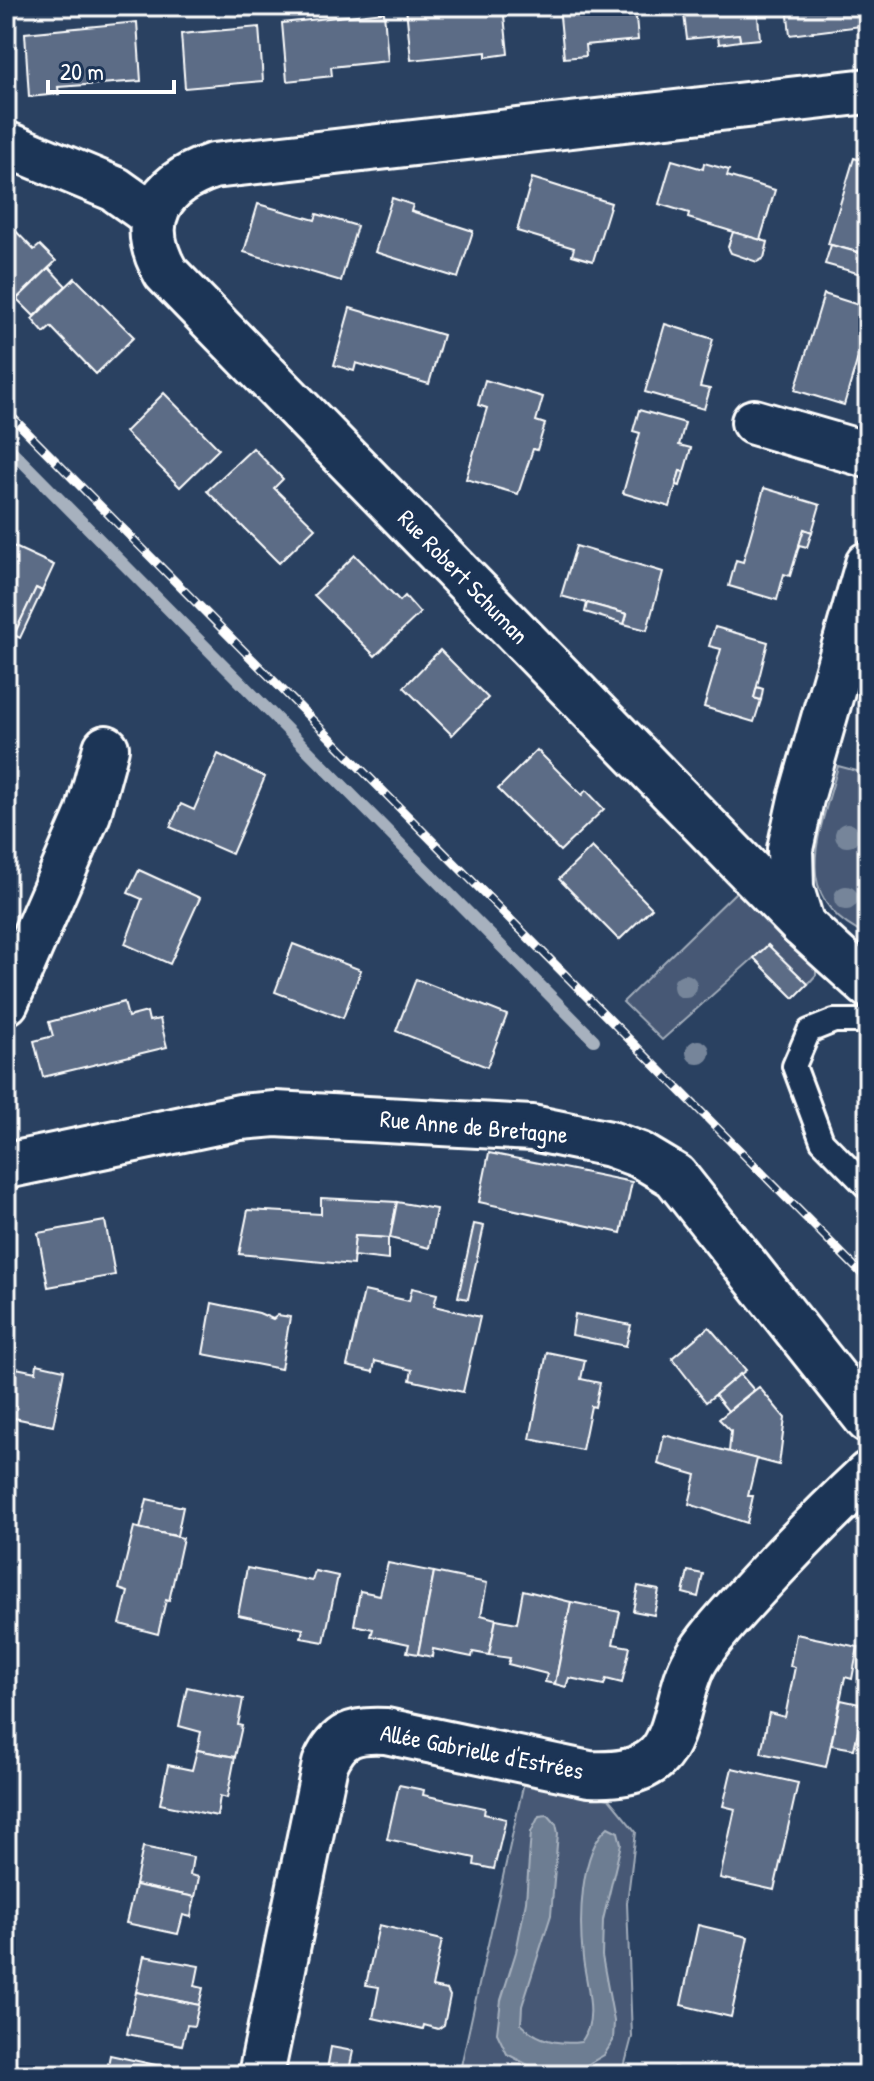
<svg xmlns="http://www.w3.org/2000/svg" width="874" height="2081" font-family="'Patrick Hand',sans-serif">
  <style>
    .green { fill: #465975; stroke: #a2acba; stroke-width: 2 }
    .water { fill: #6d7d92; stroke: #a7b1be; stroke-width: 2 }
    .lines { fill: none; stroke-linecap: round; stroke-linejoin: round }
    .stream { stroke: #a7b1be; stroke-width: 12 }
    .building { fill: #5b6c86; stroke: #fff; stroke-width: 2 }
    .lane-casing { stroke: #fff; stroke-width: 28 }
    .street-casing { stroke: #fff; stroke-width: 50 }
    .lane { stroke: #1d3557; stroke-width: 22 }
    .street { stroke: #1d3557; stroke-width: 44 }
    .rail-casing { stroke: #fff; stroke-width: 9 }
    .rail { stroke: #1d3557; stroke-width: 6; stroke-dasharray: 18; stroke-linecap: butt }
    .tree { fill: #76859a }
    .labels { text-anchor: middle; stroke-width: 7; stroke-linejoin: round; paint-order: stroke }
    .street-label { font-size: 24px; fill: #fff; stroke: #1d3557 }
  </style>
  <rect width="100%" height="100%" fill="#2a4161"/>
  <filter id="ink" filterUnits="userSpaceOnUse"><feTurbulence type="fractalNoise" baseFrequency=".0125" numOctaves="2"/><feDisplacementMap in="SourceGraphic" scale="16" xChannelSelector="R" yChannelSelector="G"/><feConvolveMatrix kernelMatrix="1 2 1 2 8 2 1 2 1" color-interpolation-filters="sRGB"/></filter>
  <g filter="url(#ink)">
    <g class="green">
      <path d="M838,766L868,774V936C785,898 821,833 838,766Z"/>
      <polygon points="738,890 816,968 816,975 808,984 768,945 662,1040 623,1002"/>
      <polygon points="524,1782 609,1799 636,1832 627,1903 632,2037 622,2075 459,2075"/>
    </g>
    <path class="water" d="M548,1815L556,1824L558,1833L551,1915L522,2006L521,2024C538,2041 558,2045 581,2042C599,2019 586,1985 583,1958C579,1922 579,1852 608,1827L618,1832L621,1844L603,1920L602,1956L614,2021L613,2041L604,2055L583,2067L563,2074L528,2065L507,2054L497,2033L501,2000L516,1952L526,1901L531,1832L539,1816Z"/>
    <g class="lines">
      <polyline class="stream" points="6,445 594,1040"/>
    </g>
    <g class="building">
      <polygon points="418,6 503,6 508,54 486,57 486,52 411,60 406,7"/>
      <polygon points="559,6 635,6 638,40 585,45 586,56 564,58"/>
      <polygon points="683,6 757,6 760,39 740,41 739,34 687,39"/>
      <polygon points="787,6 868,6 868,25 790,35"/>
      <polygon points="384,12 388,61 331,67 332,76 287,81 282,23"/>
      <polygon points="137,22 141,81 58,87 59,94 29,97 25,33"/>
      <polygon points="259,27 263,81 185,88 181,34"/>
      <polygon points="739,34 740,41 719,44 718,36"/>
      <polygon points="854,158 868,162 868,255 828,244"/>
      <polygon points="672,160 703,169 704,163 729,170 727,176 775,190 760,240 688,218 689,213 659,204"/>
      <polygon points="532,178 611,203 593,261 572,255 574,248 517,231"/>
      <polygon points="392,198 413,205 411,211 473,231 458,278 375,252"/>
      <polygon points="258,204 315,220 317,214 357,226 341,281 244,252"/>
      <polygon points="6,221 34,250 40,245 56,261 8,307 6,305"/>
      <polygon points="733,232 768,242 764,258 757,262 731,253 728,247"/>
      <polygon points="831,245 868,255 868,276 825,264"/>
      <polygon points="49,268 66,286 34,316 17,299"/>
      <polygon points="75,278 134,337 96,374 51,327 44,333 32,319"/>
      <polygon points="824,294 868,308 868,353 860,351 844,405 795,390"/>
      <polygon points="350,308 443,335 429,384 356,363 354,371 334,365"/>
      <polygon points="665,324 713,339 700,387 710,389 704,409 645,392"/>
      <polygon points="485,380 543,397 536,421 545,424 537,450 533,449 518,494 466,479 487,408 478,405"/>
      <polygon points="164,393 219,449 180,487 125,432"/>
      <polygon points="639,410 685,423 679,445 691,448 684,472 680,471 670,507 623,493 640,433 633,431"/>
      <polygon points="253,448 283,479 274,488 315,528 279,563 207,491"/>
      <polygon points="680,471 684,472 680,486 676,485"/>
      <polygon points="764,488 820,505 812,532 804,529 790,576 784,574 777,600 729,586 736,560 743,562"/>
      <polygon points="804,529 812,532 807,547 799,545"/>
      <polygon points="6,543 54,565 42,591 36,588 14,635 6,631"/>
      <polygon points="576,546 663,572 647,630 624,624 627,614 561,596"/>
      <polygon points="355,555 400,601 405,596 420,613 375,656 314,595"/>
      <polygon points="36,588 42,591 20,638 14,635"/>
      <polygon points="587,603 627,614 624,624 585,612"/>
      <polygon points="715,627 768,642 754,698 761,700 754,722 704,707 721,649 709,646"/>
      <polygon points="440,650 488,698 452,735 404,687"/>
      <polygon points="757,687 763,689 761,700 754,698"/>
      <polygon points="537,750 582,795 586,790 604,809 560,851 498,789"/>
      <polygon points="218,754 265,777 232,854 170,827 181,804 194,810"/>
      <polygon points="592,847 652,908 619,940 559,879"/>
      <polygon points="139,870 200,898 170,964 125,944 142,899 128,893"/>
      <polygon points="293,944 361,970 343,1018 275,992"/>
      <polygon points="768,945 808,984 794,998 754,958"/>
      <polygon points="416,979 507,1015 487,1067 396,1031"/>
      <polygon points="124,1002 128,1017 147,1012 149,1021 160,1019 167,1047 43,1077 34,1041 53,1036 49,1022"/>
      <polygon points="489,1153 632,1182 621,1233 479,1202"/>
      <polygon points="321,1198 397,1202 390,1238 355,1236 353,1265 239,1254 248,1210 321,1214"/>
      <polygon points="397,1202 436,1209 429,1248 390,1238"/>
      <polygon points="105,1221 115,1275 48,1287 38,1233"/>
      <polygon points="474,1224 484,1226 468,1299 458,1297"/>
      <polygon points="355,1236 388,1238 388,1260 353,1256"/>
      <polygon points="412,1288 437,1294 434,1306 480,1317 463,1392 410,1380 412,1370 375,1361 373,1372 347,1366 364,1291 409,1301"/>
      <polygon points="212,1303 259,1313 273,1319 278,1315 290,1317 281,1369 203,1354"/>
      <polygon points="575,1314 631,1325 626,1346 572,1335"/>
      <polygon points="709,1327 746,1370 706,1402 672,1358"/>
      <polygon points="547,1352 585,1360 581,1379 600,1383 595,1407 591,1406 582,1450 530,1439"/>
      <polygon points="37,1364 64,1370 53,1426 14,1418 6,1441 6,1366 36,1372"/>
      <polygon points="740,1374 754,1390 728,1411 715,1395"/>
      <polygon points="759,1387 785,1418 779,1465 729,1452 731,1431 719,1419"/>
      <polygon points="664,1435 757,1459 748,1496 753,1496 747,1523 689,1504 696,1475 658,1464"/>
      <polygon points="147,1499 183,1507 177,1536 140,1529"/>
      <polygon points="134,1527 183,1538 169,1601 166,1600 158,1634 120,1624 128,1592 119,1589"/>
      <polygon points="388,1563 434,1572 418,1654 407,1652 409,1644 371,1636 373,1629 354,1625 360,1591 380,1595"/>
      <polygon points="247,1568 312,1581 315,1571 338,1576 324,1642 301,1638 303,1629 238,1615"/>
      <polygon points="688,1571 703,1574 698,1597 683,1593"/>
      <polygon points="434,1572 487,1583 481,1615 496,1619 489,1655 473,1652 472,1657 433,1649 432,1657 418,1654"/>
      <polygon points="638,1586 659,1590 654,1615 633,1611"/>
      <polygon points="523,1590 571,1602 555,1684 545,1682 547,1674 508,1664 510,1658 489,1655 496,1619 517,1623"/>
      <polygon points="571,1602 620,1612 613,1644 630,1647 622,1683 606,1679 604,1685 569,1678 566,1687 555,1684"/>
      <polygon points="796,1634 858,1647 852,1679 845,1677 826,1767 761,1753 769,1713 785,1717 795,1667 790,1666"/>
      <polygon points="187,1687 243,1699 238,1725 242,1726 235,1757 197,1750 201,1732 179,1726"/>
      <polygon points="841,1700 864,1705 854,1749 831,1745"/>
      <polygon points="197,1750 235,1757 227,1798 220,1796 217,1816 160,1804 168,1765 192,1770"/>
      <polygon points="732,1768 798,1783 774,1890 720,1878 735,1809 723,1806"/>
      <polygon points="399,1785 424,1790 423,1795 485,1808 484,1814 506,1819 494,1869 474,1865 475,1858 387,1839"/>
      <polygon points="143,1847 193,1857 190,1875 199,1877 195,1897 135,1885"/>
      <polygon points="135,1885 195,1897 191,1917 183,1915 178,1934 126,1923"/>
      <polygon points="379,1925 442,1940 432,1987 447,1990 450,1996 444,2025 438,2029 424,2025 423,2029 373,2018 379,1987 366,1985"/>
      <polygon points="698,1925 748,1937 731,2017 681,2005"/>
      <polygon points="144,1956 199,1966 195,1986 203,1988 199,2005 136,1992"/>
      <polygon points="136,1992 199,2005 194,2026 187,2025 182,2045 127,2034"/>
      <polygon points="868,2046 868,2075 864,2075"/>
      <polygon points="331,2047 353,2051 348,2075 326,2075"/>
      <polygon points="110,2055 165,2067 163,2075 106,2075"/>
      <polygon points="674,2068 704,2075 673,2075"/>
    </g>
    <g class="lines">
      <defs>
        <polyline id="lane" points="868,1021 834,1021 809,1031 794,1066 822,1141 868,1188"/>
        <g id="street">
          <path d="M868,91L213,166C159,184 136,221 166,273L802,925L868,985"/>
          <polyline points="6,144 115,189 153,216"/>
          <polyline points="754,422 868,455"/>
          <polyline points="802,925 791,889 790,849 801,799 868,564"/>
          <polyline points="6,1002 88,814 106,748"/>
          <polyline points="6,1166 240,1117 275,1114 532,1128 610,1144 640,1155 675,1176 868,1420"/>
          <path d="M261,2075L325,1764C338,1734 354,1729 386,1731L589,1774C612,1775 639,1774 657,1757C679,1736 679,1688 695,1661C708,1639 727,1619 744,1600C784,1556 825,1514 868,1474"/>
        </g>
      </defs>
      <use href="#lane" class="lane-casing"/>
      <use href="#street" class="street-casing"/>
      <use href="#lane" class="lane"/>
      <use href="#street" class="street"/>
      <defs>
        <polyline id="rail" points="6,411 868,1280"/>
      </defs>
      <use href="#rail" class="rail-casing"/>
      <use href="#rail" class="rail"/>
    </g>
    <g class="tree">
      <circle cx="847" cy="835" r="12"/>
      <circle cx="846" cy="898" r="12"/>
      <circle cx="685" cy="986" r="12"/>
      <circle cx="698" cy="1052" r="12"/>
    </g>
  </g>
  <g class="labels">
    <g class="street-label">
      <text transform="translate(463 577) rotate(46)" y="8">Rue Robert Schuman</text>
      <text transform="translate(474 1127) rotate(5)" y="8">Rue Anne de Bretagne</text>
      <text transform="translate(482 1752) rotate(11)" y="8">Allée Gabrielle d'Estrées</text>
    </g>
  </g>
  <rect width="874" height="2081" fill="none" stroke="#1d3557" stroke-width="32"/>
  <rect x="16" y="16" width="842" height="2049" fill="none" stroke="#fff" stroke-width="3" filter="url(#ink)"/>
  <path d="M48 80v12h126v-12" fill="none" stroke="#ffffff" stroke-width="4"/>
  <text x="60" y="80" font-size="24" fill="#ffffff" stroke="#1d3557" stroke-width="6" paint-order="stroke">20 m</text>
</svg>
